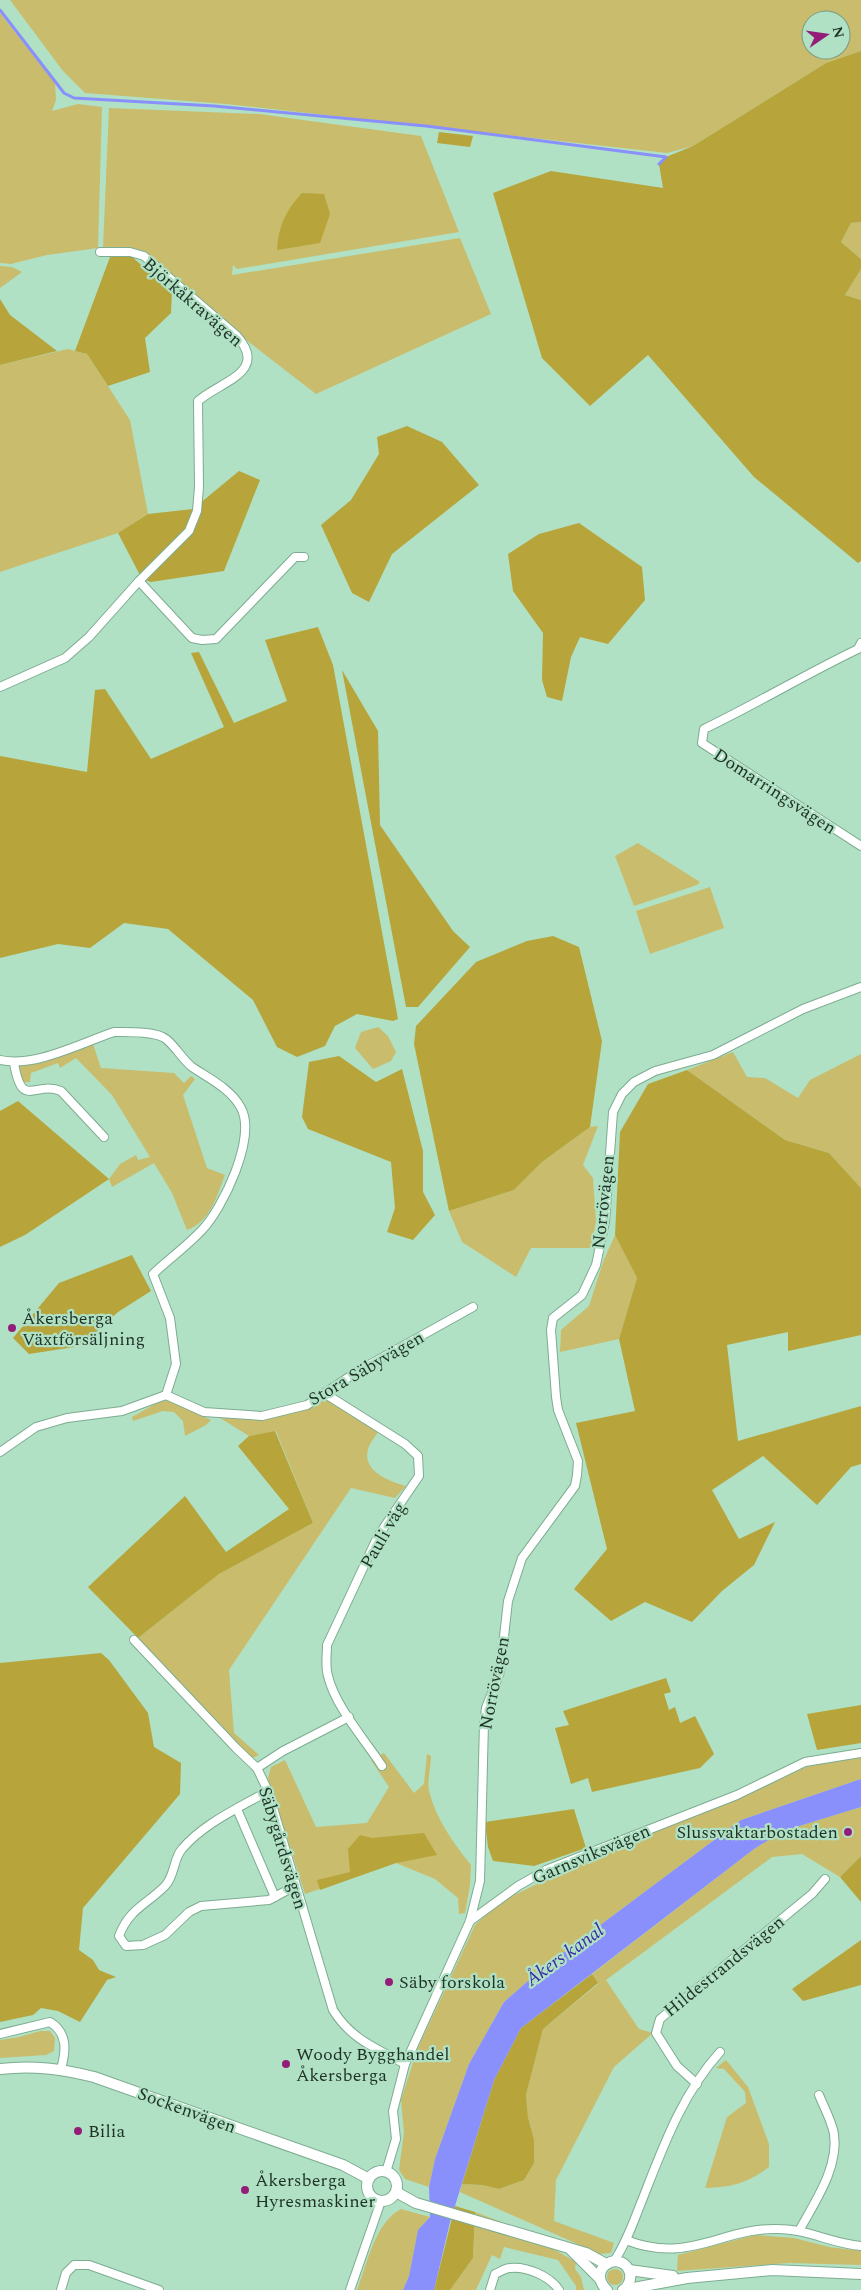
<svg xmlns="http://www.w3.org/2000/svg" width="861" height="2290" font-family="Spectral,serif">
  <style>
    .green { fill: #cabc6d; fill-rule: evenodd }
    .forest { fill: #b7a43b }
    .water { fill: #898ffb }
    .lines { fill: none; stroke-linecap: round; stroke-linejoin: round }
    .stream { stroke: #898ffb; stroke-width: 3 }
    .street-casing { stroke: #7dac91; stroke-width: 10 }
    .secondary-casing { stroke: #7dac91; stroke-width: 12 }
    .street { stroke: #fff; stroke-width: 8 }
    .secondary { stroke: #fff; stroke-width: 10 }
    .poi-dot { fill: #941d79; stroke: #b0e1c4; stroke-width: 2 }
    .labels { text-anchor: middle; stroke-width: 4.5; stroke-linejoin: round; paint-order: stroke }
    .street-label { font-size: 18px; fill: #1f3227; stroke: #b0e1c4 }
    .poi-label { font-size: 18px; fill: #1f3227; stroke: #b0e1c4; text-anchor: start }
    .water-label { font-size: 19px; font-style: italic; fill: #392aa5; stroke: #b0e1c4 }
  </style>
  <rect width="100%" height="100%" fill="#b0e1c4"/>
  <g class="green">
    <path d="M10,0H861V51L826,63L693,146L667,153L226,104L85,93L63,71ZM811,20H841V50H811Z"/>
    <polygon points="0,13 55,83 56,100 52,111 78,104 102,107 98,248 47,255 11,264 0,263"/>
    <polygon points="109,108 259,114 421,136 459,232 237,269 233,265 232,275 460,238 491,314 316,394 245,339 150,256 129,247 103,247"/>
    <polygon points="861,222 861,259 841,242 851,223"/>
    <polygon points="0,266 12,267 22,272 0,288"/>
    <polygon points="861,269 861,300 845,295"/>
    <polygon points="68,349 87,354 130,420 148,514 118,533 0,572 0,365"/>
    <polygon points="638,843 700,882 697,885 634,906 615,856"/>
    <polygon points="710,887 724,928 650,954 636,911"/>
    <polygon points="378,1027 388,1036 396,1052 391,1061 373,1069 355,1048 361,1032"/>
    <path d="M93,1044L101,1068L174,1073L184,1083L191,1076L195,1079L183,1095L207,1168L225,1175C217,1196 210,1222 187,1230L172,1193L154,1163L112,1187L109,1179L120,1164L136,1155L138,1160L150,1157L112,1095L76,1058L60,1068L58,1063L31,1073L30,1082H22L17,1066Z"/>
    <polygon points="733,1052 747,1077 765,1078 798,1098 810,1080 861,1054 861,1188 829,1153 785,1140 687,1070"/>
    <polygon points="598,1126 583,1165 593,1178 596,1221 591,1248 531,1248 516,1277 462,1242 449,1211 514,1190 542,1162 590,1127"/>
    <polygon points="615,1235 637,1278 619,1339 560,1352 561,1330 589,1306 603,1262"/>
    <path d="M325,1399L372,1426L378,1432C375,1437 369,1444 368,1449C362,1472 390,1481 406,1486L395,1498L351,1488L229,1670L234,1733L259,1755L252,1758L138,1638L219,1574L313,1523L276,1431L249,1436L220,1418C262,1418 286,1416 325,1399Z"/>
    <polygon points="168,1400 211,1420 206,1425 185,1436 183,1421 174,1412 163,1411 133,1421 132,1417 157,1403"/>
    <path d="M384,1753L414,1793L424,1784L427,1754L431,1756C431,1766 427,1780 429,1791C436,1819 454,1844 471,1865L470,1885L465,1913L459,1914L458,1898L435,1879L396,1863L305,1894L268,1778L271,1767L285,1760L316,1827L367,1823L389,1787L371,1760Z"/>
    <polygon points="861,1756 861,1779 741,1820 544,1967 504,2002 469,2064 435,2159 429,2187 405,2179 399,2170 404,2132 401,2100 417,2050 475,1925 500,1902 574,1866 809,1766"/>
    <polygon points="861,1807 861,1856 840,1877 802,1854 772,1857 606,1980 639,2029 653,2033 614,2067 556,2180 554,2221 614,2243 611,2253 600,2254 460,2192 462,2184 482,2185 499,2189 524,2180 534,2163 534,2140 528,2117 526,2095 543,2029 598,1984 592,1974 754,1849 783,1831"/>
    <polygon points="40,2031 50,2031 55,2038 54,2051 46,2055 0,2058 0,2040 19,2037"/>
    <path d="M726,2060L748,2087L769,2144V2167C746,2184 733,2187 705,2188L727,2117L746,2103L745,2092L724,2069L716,2068Z"/>
    <path d="M401,2209L430,2217L418,2230L409,2276L403,2290H357C367,2265 375,2222 401,2209Z"/>
    <polygon points="475,2212 515,2227 576,2262 575,2269 581,2277 584,2290 576,2290 576,2286 558,2260 504,2247 500,2259 492,2255 476,2290 450,2290 473,2258"/>
    <polygon points="755,2235 794,2238 829,2247 861,2251 861,2265 789,2263 677,2271 678,2255"/>
    <circle cx="615" cy="2277" r="8"/>
  </g>
  <g class="forest">
    <polygon points="861,51 861,222 851,223 841,242 861,259 861,269 845,295 861,300 861,561 858,563 754,477 648,355 590,406 542,358 493,193 551,171 663,188 659,164 666,157 693,146 826,63"/>
    <polygon points="439,132 473,136 470,147 437,143"/>
    <path d="M302,193L324,194L330,214L320,243L277,250C278,227 286,210 302,193Z"/>
    <polygon points="131,256 172,292 171,313 145,338 150,372 108,386 87,354 75,351 110,257"/>
    <polygon points="0,299 10,315 57,351 0,365"/>
    <polygon points="407,426 442,442 479,485 392,554 369,602 352,593 321,525 351,500 379,454 377,437"/>
    <polygon points="239,471 260,480 224,571 151,582 142,579 118,533 148,514 193,509"/>
    <polygon points="579,523 642,567 645,600 608,644 580,637 571,657 562,701 547,697 542,680 543,633 513,591 508,554 539,534"/>
    <polygon points="318,627 333,665 398,1019 393,1021 357,1014 335,1026 325,1046 297,1057 277,1047 253,1000 168,929 124,923 90,948 58,944 0,958 0,756 87,772 95,690 105,689 151,759 224,727 191,653 199,652 234,723 287,701 265,640"/>
    <polygon points="342,670 378,731 380,825 453,931 470,947 418,1007 406,1007"/>
    <polygon points="553,936 579,947 602,1041 590,1127 542,1162 514,1190 449,1211 414,1044 416,1026 476,962 527,941"/>
    <polygon points="339,1056 376,1082 402,1069 423,1151 423,1192 435,1215 413,1240 387,1232 395,1208 391,1162 308,1129 302,1117 309,1062"/>
    <polygon points="687,1070 785,1140 829,1153 861,1188 861,1335 788,1351 788,1332 727,1345 738,1441 861,1406 861,1464 851,1467 817,1505 763,1456 712,1490 739,1539 775,1522 754,1565 722,1591 692,1622 645,1602 611,1621 574,1589 607,1549 576,1423 635,1411 619,1339 637,1278 615,1235 620,1132 648,1084"/>
    <polygon points="18,1101 109,1179 25,1235 0,1247 0,1111"/>
    <polygon points="132,1255 151,1291 118,1312 81,1346 29,1354 13,1338 59,1283"/>
    <polygon points="275,1431 313,1523 219,1574 138,1638 88,1587 185,1496 226,1552 289,1509 238,1446 249,1436"/>
    <polygon points="101,1653 109,1660 148,1713 154,1747 181,1763 180,1794 83,1908 79,1950 93,1960 99,1970 116,1977 107,1980 80,2022 58,2011 41,2008 33,2015 0,2022 0,1663"/>
    <polygon points="666,1678 671,1692 664,1694 669,1710 675,1707 680,1723 695,1716 714,1754 700,1768 592,1792 588,1778 571,1784 555,1728 569,1725 563,1711"/>
    <polygon points="861,1705 861,1743 817,1750 807,1714"/>
    <polygon points="574,1809 586,1848 534,1866 493,1861 488,1847 485,1822"/>
    <polygon points="424,1833 437,1855 396,1863 320,1890 317,1880 350,1872 348,1849 360,1835 372,1838"/>
    <polygon points="861,1856 861,1902 840,1877"/>
    <polygon points="861,1940 861,1985 803,2001 792,1989"/>
    <polygon points="592,1974 598,1983 543,2029 526,2095 528,2117 534,2140 534,2163 524,2180 499,2189 482,2185 462,2184 494,2080 521,2028"/>
    <polygon points="455,2206 475,2212 473,2258 450,2290 434,2290"/>
  </g>
  <polygon class="water" points="861,1779 861,1807 783,1831 754,1849 521,2028 494,2080 450,2222 434,2290 403,2290 409,2276 418,2230 430,2217 429,2187 435,2159 469,2064 504,2002 544,1967 741,1820"/>
  <g class="lines">
    <polyline class="stream" points="0,10 64,93 74,98 214,106 426,126 666,157 659,164"/>
    <defs>
      <g id="street">
        <polyline points="139,581 192,638 202,640 216,639 295,557 304,557"/>
        <path d="M861,643L858,649C806,674 756,704 704,729L702,743L861,846"/>
        <path d="M0,687L65,658L89,637L139,581L189,531L197,511L199,487L198,401C221,381 270,372 236,335L144,256L130,252H100"/>
        <path d="M0,1060C34,1068 81,1043 114,1032C127,1032 156,1031 166,1039C176,1047 182,1059 192,1067C210,1079 231,1089 241,1108C257,1137 223,1208 202,1230C187,1246 169,1259 153,1274L170,1318L176,1364L166,1395"/>
        <path d="M14,1063C22,1111 35,1080 61,1091L104,1137"/>
        <path d="M324,1393L405,1444L418,1456L419,1476L378,1536L327,1645C327,1656 325,1666 328,1676C335,1706 365,1740 382,1766"/>
        <polyline points="0,1452 36,1427 67,1418 122,1411 166,1395 204,1412 262,1416 307,1405 358,1371 473,1307"/>
        <path d="M134,1640L236,1748L257,1768L268,1791L333,2010C351,2039 375,2048 405,2064"/>
        <polyline points="257,1768 283,1751 349,1717"/>
        <path d="M268,1791C239,1808 204,1823 182,1849C173,1859 175,1876 165,1886C146,1905 129,1909 119,1936L126,1946L143,1945L165,1935L189,1912L201,1906L269,1900L295,1886"/>
        <polyline points="237,1809 275,1897"/>
        <polyline points="470,1921 518,1886 546,1870 737,1795 805,1762 861,1753"/>
        <path d="M0,2034L50,2022C68,2033 66,2051 61,2069"/>
        <polyline points="697,2084 677,2066 656,2033 660,2019 812,1894 825,1879"/>
        <polyline points="386,2172 396,2139 393,2111 405,2064 470,1921 480,1881 484,1723 486,1708 500,1672 508,1601 522,1558 575,1486 577,1475 578,1461 558,1410 556,1397 551,1330 553,1318 582,1295 596,1265 605,1222 613,1112 622,1094 634,1082 655,1071 713,1055 803,1009 861,987"/>
        <path d="M799,2231C814,2203 839,2168 834,2134C832,2122 824,2107 819,2095"/>
        <path d="M626,2240C689,2265 722,2227 779,2229C807,2229 833,2244 861,2246"/>
        <path d="M614,2261C627,2242 634,2220 643,2198C663,2147 682,2094 720,2052"/>
        <polyline points="61,2290 66,2273 74,2265 89,2265 159,2290"/>
        <polyline points="350,2290 381,2201"/>
        <path d="M490,2290L495,2274C500,2272 505,2268 510,2268C526,2266 550,2276 559,2290"/>
      </g>
      <g id="secondary">
        <path d="M0,2069C33,2065 62,2069 94,2077L343,2165L369,2179"/>
        <circle cx="382" cy="2186" r="15"/>
        <polyline points="396,2192 416,2203 586,2253 606,2264"/>
        <polyline points="571,2250 599,2278"/>
        <polyline points="629,2270 673,2276"/>
        <path d="M607,2290C586,2270 618,2249 629,2270C632,2277 630,2283 625,2289"/>
        <polyline points="623,2290 687,2278 772,2270 861,2274"/>
      </g>
    </defs>
    <use href="#street" class="street-casing"/>
    <use href="#secondary" class="secondary-casing"/>
    <use href="#street" class="street"/>
    <use href="#secondary" class="secondary"/>
  </g>
  <g class="poi-dot">
    <circle cx="12" cy="1328" r="5"/>
    <circle cx="848" cy="1832" r="5"/>
    <circle cx="389" cy="1982" r="5"/>
    <circle cx="286" cy="2064" r="5"/>
    <circle cx="78" cy="2131" r="5"/>
    <circle cx="245" cy="2190" r="5"/>
  </g>
  <g class="labels">
    <g class="street-label">
      <text transform="translate(193 302) rotate(41)" y="6">Björkåkravägen</text>
      <text transform="translate(775 791) rotate(33)" y="6">Domarringsvägen</text>
      <text transform="translate(603 1202) rotate(-84)" y="6">Norrövägen</text>
      <text transform="translate(366 1368) rotate(-30)" y="6">Stora Säbyvägen</text>
      <text transform="translate(383 1535) rotate(-60)" y="6">Pauli väg</text>
      <text transform="translate(494 1683) rotate(-79)" y="6">Norrövägen</text>
      <text transform="translate(283 1848) rotate(73)" y="6">Säbygårdsvägen</text>
      <text transform="translate(591 1854) rotate(-23)" y="6">Garnsviksvägen</text>
      <text transform="translate(724 1966) rotate(-39)" y="6">Hildestrandsvägen</text>
      <text transform="translate(187 2110) rotate(20)" y="6">Sockenvägen</text>
    </g>
    <g class="poi-label">
      <text x="22" y="1324">Åkersberga<tspan x="22" dy="21">Växtförsäljning</tspan></text>
      <text x="838" y="1838" text-anchor="end">Slussvaktarbostaden</text>
      <text x="399" y="1988">Säby forskola</text>
      <text x="296" y="2060">Woody Bygghandel<tspan x="296" dy="21">Åkersberga</tspan></text>
      <text x="88" y="2137">Bilia</text>
      <text x="255" y="2186">Åkersberga<tspan x="255" dy="21">Hyresmaskiner</tspan></text>
    </g>
    <g class="water-label">
      <text transform="translate(564 1954) rotate(-36)" y="7">Åkers kanal</text>
    </g>
  </g>
  <g transform="translate(826 35) rotate(77)"><circle r="24" fill="#b0e1c4" stroke="#769b85"/>
  <path d="M0-4L9 19L0 12L-9 19Z" fill="#941d79"/>
  <text y="-8" font-size="14" font-weight="bold" text-anchor="middle" fill="#1f3227">N</text>
  </g>
</svg>
